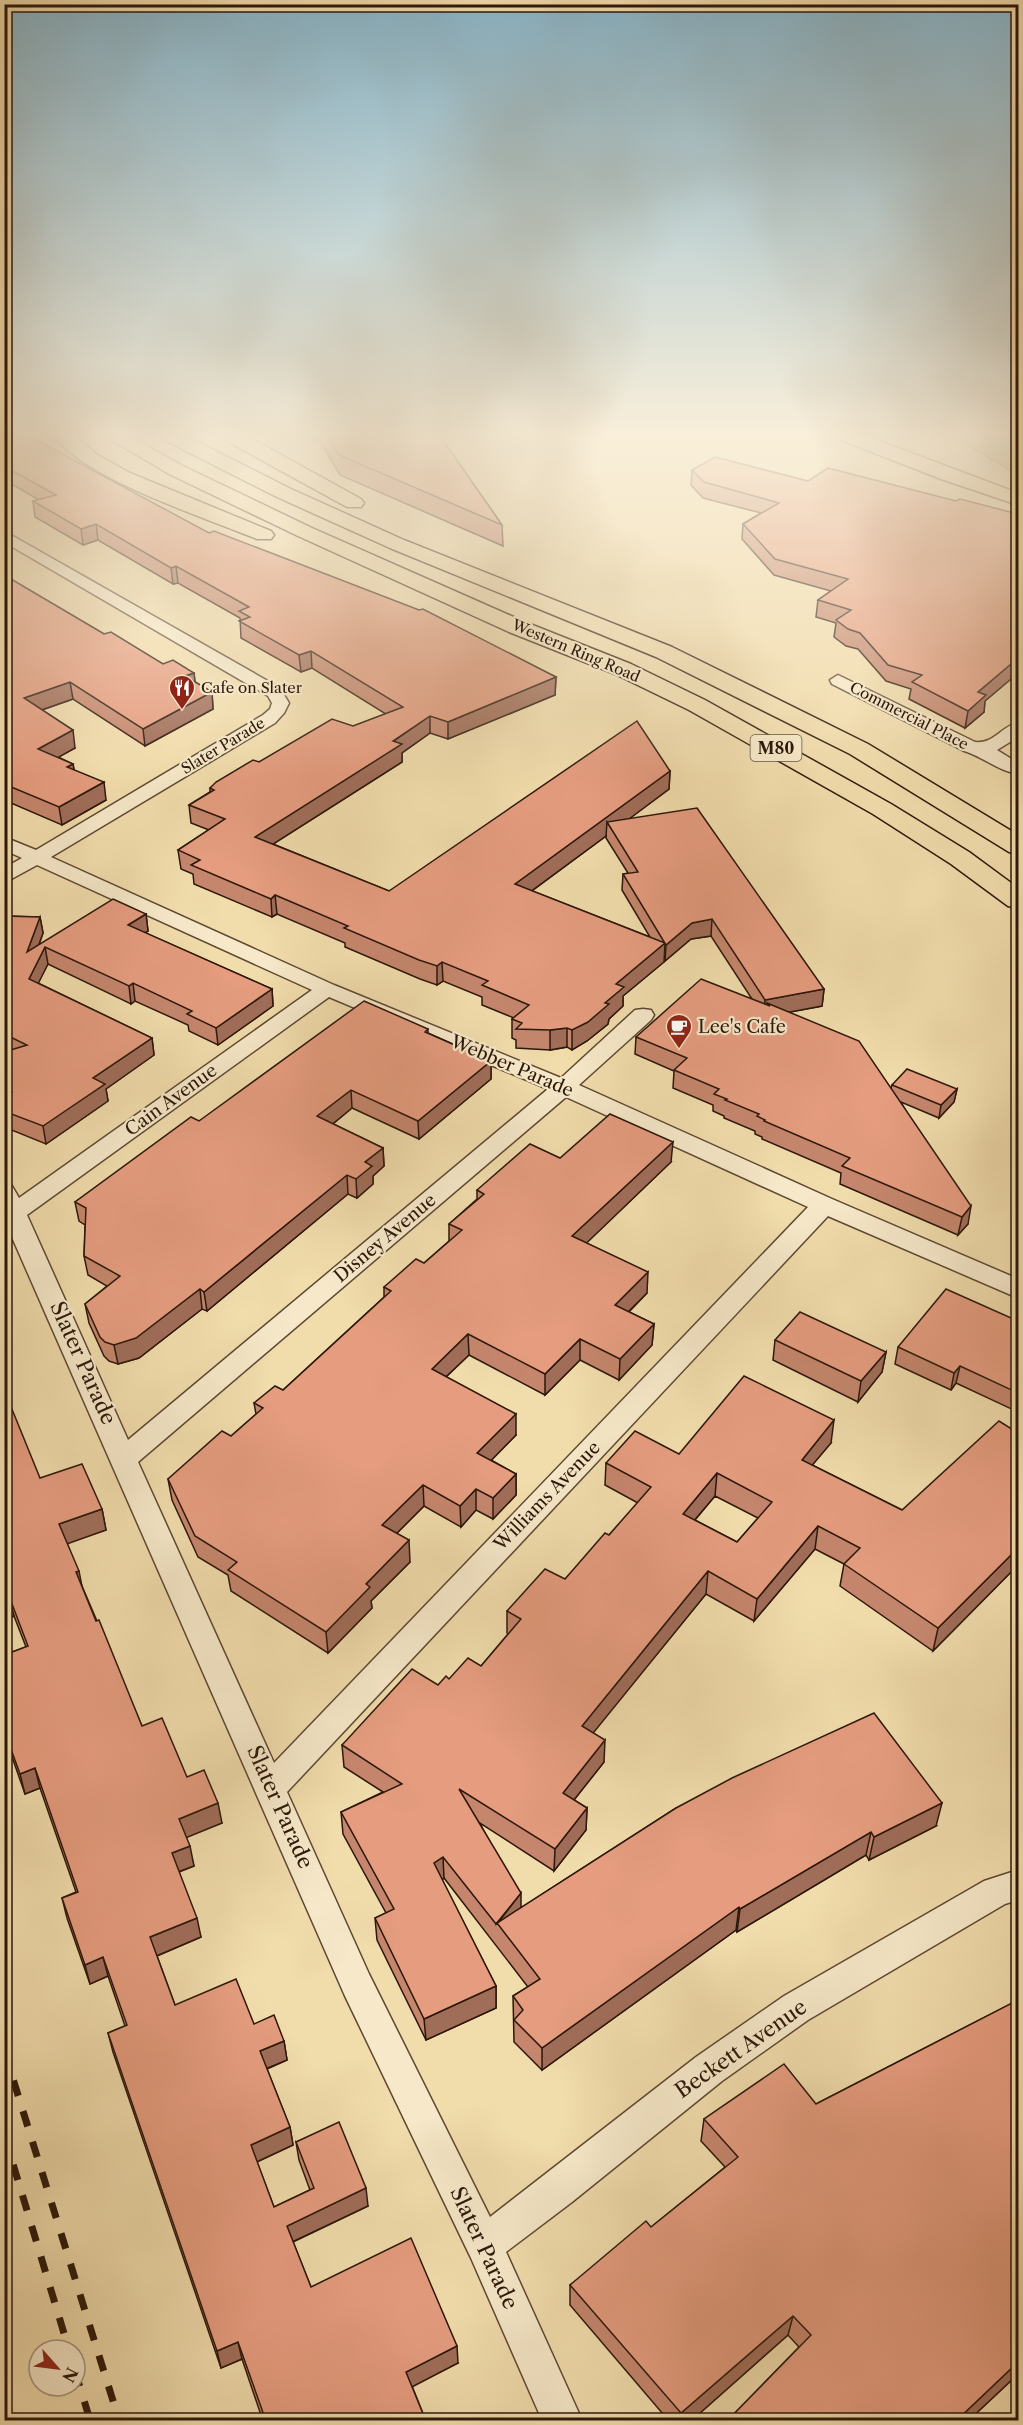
<svg xmlns="http://www.w3.org/2000/svg" width="1023" height="2425" font-family="'Libre Caslon Text',serif">
  <style>
    .green { fill: #bebf87; stroke: #756b48; stroke-width: 1.5 }
    .lines { fill: none; stroke-linecap: round; stroke-linejoin: round }
    .street-casing { stroke: #5d4832; stroke-width: 3 }
    .primary-casing { stroke: #2c170a; stroke-width: 3 }
    .highway-casing { stroke: #2c170a; stroke-width: 3 }
    .street { fill: #f6e8c9; fill-rule: evenodd }
    .primary { fill: #f1dcac; fill-rule: evenodd }
    .highway { fill: #f1dcac; fill-rule: evenodd }
    .rail { stroke: #2c170a; stroke-width: 7; stroke-dasharray: 16 16; stroke-linecap: butt }
    .wall { fill: #c5866d; stroke: #2c170a; stroke-width: 1.5; fill-rule: evenodd }
    .shaded-wall { fill: #a06d59; stroke: #2c170a; stroke-width: 1.5 }
    .building { fill: #e59c7f; stroke: #2c170a; stroke-width: 1.5; fill-rule: evenodd }
    .labels { text-anchor: middle; stroke-width: 4.5; stroke-linejoin: round; paint-order: stroke }
    .far-street-label { font-size: 15px; fill: #2c170a; stroke: #f6e8c9 }
    .far-poi-label { font-size: 15px; fill: #2c170a; stroke: #f6e8c9; text-anchor: start }
    .shield { fill: #f6e8c9; stroke: #695643; stroke-width: 1.5 }
    .shield-label { font-size: 16px; font-weight: bold; fill: #2c170a }
    .poi-label { font-size: 18px; fill: #2c170a; stroke: #f6e8c9; text-anchor: start }
    .street-label { font-size: 18px; fill: #2c170a; stroke: #f6e8c9 }
    .near-street-label { font-size: 21px; fill: #2c170a; stroke: #f6e8c9 }
  </style>
  <rect width="100%" height="100%" fill="#f1dcac"/>
  <filter id="stains"><feTurbulence type="fractalNoise" baseFrequency=".00333" numOctaves="4"/><feColorMatrix values="0 0 0 0 .2 0 0 0 0 .09 0 0 0 0 .02 0 0 0 .5 -.17"/></filter>
  <radialGradient id="worn" r=".72"><stop offset=".6" stop-color="#630" stop-opacity="0"/><stop offset="1" stop-color="#630" stop-opacity=".3"/></radialGradient>
  <polygon class="green" points="954,437 1018,437 1018,475"/>
  <g class="lines">
    <defs>
      <g id="street">
        <path d="M4,531L280,688L289,703L284,713L275,723L51,857L334,985L561,1078L635,1010L643,1009L651,1010L654,1015L651,1020L579,1085L832,1199L1018,1279V1298L828,1216L287,1792L369,1974L490,2217L696,2057L784,1996L984,1881L1018,1870V1900L1005,1904L808,2020L722,2081L572,2202L506,2252L582,2420H542L471,2258L345,1996L4,1219V1183L12,1186L19,1198L312,990L37,865L4,883V868L22,858L4,850V837L36,850L263,715L270,709L272,703L268,696L4,542ZM329,997L548,1089L128,1440L27,1215ZM566,1097L808,1207L274,1763L138,1462Z"/>
        <path d="M838,675L975,742C995,744 1001,726 1018,723V737L997,750L1018,763V773C1003,774 980,755 964,751L832,684L830,680Z"/>
      </g>
      <polygon id="primary" points="839,436 866,436 1018,493 1018,505 941,479 841,440"/>
      <g id="highway">
        <path d="M54,436H75L96,454L130,473L271,531L274,535L271,539H257C206,518 85,479 54,436Z"/>
        <polygon points="105,436 129,436 183,466 312,528 525,622 631,664 705,700 891,804 969,852 1018,888 1018,908 1008,906 951,864 873,814 689,710 615,674 509,632 298,536 169,474"/>
        <polygon points="162,436 186,436 291,489 404,540 672,647 868,744 1018,835 1018,854 1009,852 850,754 656,657 390,548 277,497 164,440"/>
        <polygon points="223,436 247,436 361,499 364,503 361,507 347,507 225,440"/>
      </g>
    </defs>
    <use href="#street" class="street-casing"/>
    <use href="#primary" class="primary-casing"/>
    <use href="#highway" class="highway-casing"/>
    <use href="#street" class="street"/>
    <use href="#primary" class="primary"/>
    <use href="#highway" class="highway"/>
    <g class="rail">
      <polyline points="4,2050 119,2420"/>
      <polyline points="4,2134 69,2350"/>
      <polyline points="75,2371 90,2420"/>
    </g>
  </g>
  <g class="wall">
    <path d="M4,436L209,533L556,677L555,695L448,739L430,733L402,753V762L273,844L389,891L670,771L669,789L630,818L824,989L822,1006L789,1012L891,1088L892,1085L957,1089L954,1102L939,1118L901,1102L968,1224L958,1235L840,1184L841,1173L762,1139V1137L755,1134V1131L724,1118V1116L713,1111V1105L673,1088L674,1071L635,1054L636,1037L752,999L711,936L691,939L665,961L664,960V962L623,996V1006L609,1019L608,1024L587,1041L572,1050L567,1047L550,1050L516,1048V1040L512,1038V1019L514,1018L482,1005V997L443,981L437,985L420,979L345,947V943L277,914L272,917L194,884L193,874L181,869L178,850L209,830L191,823L189,805L210,792V788L259,762L386,714L312,668L301,672L241,638L240,618L178,583L173,584L98,540L83,545L35,517L33,501L39,500L5,480ZM606,836V838L628,873L623,874L622,890L650,937L532,891Z"/>
    <polygon points="311,436 440,436 502,525 503,546 340,475 319,440 314,440"/>
    <polygon points="692,470 808,481 956,501 1018,514 1018,673 985,701 984,712 965,728 909,699 911,689 886,681 858,649 846,646 834,637 836,623 816,617 818,600 831,591 774,575 742,539 743,524 761,513 703,498 691,485"/>
    <polygon points="4,575 104,634 163,664 194,673 195,682 212,692 213,709 145,746 73,699 42,710 75,748 58,757 73,764 74,770 106,800 62,825 4,800"/>
    <polygon points="146,914 148,931 145,933 272,989 273,1006 218,1045 189,1031 188,1025 135,1001 131,1004 48,964 38,983 152,1038 154,1055 106,1089 108,1101 46,1144 9,1129 4,1119 4,1094 7,1093 4,1087 4,1052 7,1051 4,1048 4,916 40,917 43,933 39,945"/>
    <polygon points="428,1029 428,1033 491,1061 491,1079 419,1139 352,1108 333,1124 383,1148 384,1166 373,1176 373,1184 357,1198 348,1194 207,1311 202,1309 139,1358 118,1364 109,1361 104,1356 89,1323 85,1304 107,1286 88,1275 84,1256 85,1225 79,1221 75,1202 199,1121"/>
    <polygon points="560,1158 671,1162 586,1243 647,1293 629,1312 654,1324 652,1345 619,1380 580,1360 545,1395 469,1355 446,1377 516,1435 491,1460 516,1474 516,1495 493,1519 476,1510 461,1527 424,1506 397,1533 410,1562 371,1601 372,1608 328,1653 231,1591 228,1575 198,1557 172,1500 168,1479 231,1436 256,1414 254,1403 283,1390 384,1297 384,1287 424,1263 449,1241 449,1224 477,1199 477,1190"/>
    <polygon points="1011,1318 1018,1319 1018,1412 956,1383 951,1390 895,1364 898,1347"/>
    <polygon points="775,1340 886,1352 882,1372 858,1402 773,1360"/>
    <path d="M1018,1433V1565L933,1651L840,1586L844,1564L815,1549L754,1621L706,1594L593,1732L604,1762L574,1800L587,1808L586,1830L554,1871L480,1823L521,1908L676,1808L936,1826L869,1860L866,1855L737,1932L736,1930L542,2070L514,2042L513,1996L528,1987L444,1878L442,1880L496,1986V2008L426,2040L377,1940L375,1918L386,1913L343,1834L341,1812L383,1792L344,1767L342,1745L438,1685L449,1679L481,1666L508,1634L507,1633V1611L565,1579L609,1535L638,1503L605,1485L606,1463L679,1454L831,1443L812,1465L902,1510ZM715,1496L758,1518L737,1542L695,1520Z"/>
    <polygon points="40,1478 102,1509 106,1530 67,1543 82,1586 142,1726 187,1777 222,1823 186,1837 194,1866 179,1872 201,1937 157,1956 175,2005 254,2024 284,2041 287,2060 267,2069 290,2127 293,2145 257,2162 274,2207 310,2190 299,2160 296,2142 368,2206 293,2242 311,2287 458,2363 412,2386 426,2421 263,2421 242,2359 221,2368 113,2052 108,2033 125,2026 108,1976 90,1984 67,1918 62,1898 76,1892 40,1788 25,1794 4,1734 4,1655 26,1647 14,1616 4,1620"/>
    <polygon points="1018,2000 1018,2377 1017,2375 968,2421 727,2421 799,2347 788,2335 691,2421 669,2421 570,2305 570,2285 651,2227 725,2167 701,2141 704,2119 816,2104"/>
  </g>
  <g class="shaded-wall">
    <rect x="314" y="436" width="5" height="4"/>
    <polygon points="96,524 98,540 83,545 81,529"/>
    <polygon points="176,566 178,583 173,584 171,568"/>
    <polygon points="311,651 312,668 301,672 299,655"/>
    <polygon points="1018,658 1018,673 985,701 984,712 965,728 968,711 978,692"/>
    <polygon points="194,673 196,689 185,676"/>
    <polygon points="556,677 555,695 448,739 448,722"/>
    <polygon points="70,682 73,699 27,715 24,698"/>
    <polygon points="212,692 213,709 145,746 143,729"/>
    <polygon points="430,716 430,733 402,753 402,762 256,855 255,837"/>
    <polygon points="73,730 75,748 41,767 38,749"/>
    <polygon points="73,764 76,781 67,767"/>
    <polygon points="670,771 669,789 613,831 607,822 606,836 515,903 515,884"/>
    <polygon points="104,782 106,800 62,825 59,807"/>
    <polygon points="275,895 277,914 272,917 271,899"/>
    <polygon points="146,914 148,931 131,942 128,925"/>
    <polygon points="40,917 43,933 30,969 27,952"/>
    <polygon points="712,919 711,936 691,939 665,961 666,945 692,923"/>
    <polygon points="665,943 664,962 623,996 623,1006 609,1019 608,1024 587,1041 572,1050 572,1030 605,1003 616,984"/>
    <polygon points="45,947 48,964 32,996 29,979"/>
    <polygon points="442,962 443,981 437,985 437,966"/>
    <polygon points="133,983 135,1001 131,1004 129,986"/>
    <polygon points="272,989 273,1006 218,1045 216,1028"/>
    <polygon points="824,989 822,1006 769,1016 770,1006 767,1003 766,1016 763,1017 765,1000"/>
    <polygon points="567,1028 567,1047 550,1050 550,1030"/>
    <polygon points="152,1038 154,1055 106,1089 108,1101 46,1144 43,1126 93,1078"/>
    <polygon points="491,1061 491,1079 419,1139 418,1121"/>
    <polygon points="957,1089 954,1102 939,1118 941,1105"/>
    <polygon points="351,1090 352,1108 319,1135 317,1116"/>
    <polygon points="673,1142 671,1162 572,1257 572,1236"/>
    <polygon points="383,1148 384,1166 373,1176 373,1184 357,1198 356,1179 365,1162"/>
    <polygon points="347,1175 348,1194 207,1311 204,1292"/>
    <polygon points="971,1206 968,1224 958,1235 962,1217"/>
    <polygon points="648,1272 647,1293 614,1326 615,1305"/>
    <polygon points="200,1289 202,1309 139,1358 118,1364 114,1345"/>
    <polygon points="654,1324 652,1345 619,1380 620,1359"/>
    <polygon points="468,1334 469,1355 432,1390 432,1369"/>
    <polygon points="580,1339 580,1360 545,1395 545,1374"/>
    <polygon points="886,1352 882,1372 858,1402 861,1381"/>
    <polygon points="960,1366 956,1383 951,1390 954,1373"/>
    <polygon points="516,1414 516,1435 478,1474 477,1453"/>
    <polygon points="834,1420 831,1443 798,1482 802,1460"/>
    <polygon points="717,1473 715,1496 681,1536 683,1514"/>
    <polygon points="516,1474 516,1495 493,1519 493,1498"/>
    <polygon points="423,1485 424,1506 384,1546 382,1525"/>
    <polygon points="476,1489 476,1510 461,1527 460,1506"/>
    <polygon points="102,1509 106,1530 64,1545 59,1524"/>
    <polygon points="818,1526 815,1549 754,1621 757,1599"/>
    <polygon points="409,1540 410,1562 371,1601 372,1608 328,1653 326,1632 366,1584"/>
    <polygon points="1018,1548 1018,1565 933,1651 938,1628"/>
    <polygon points="79,1571 83,1592 76,1572"/>
    <polygon points="708,1571 706,1594 581,1748 582,1726"/>
    <polygon points="9,1596 14,1616 4,1620 4,1597"/>
    <polygon points="605,1740 604,1762 562,1815 563,1793"/>
    <polygon points="35,1768 40,1788 25,1794 20,1774"/>
    <polygon points="218,1803 222,1823 183,1839 179,1819"/>
    <polygon points="942,1803 936,1826 869,1860 874,1837"/>
    <polygon points="587,1808 586,1830 554,1871 555,1849"/>
    <polygon points="871,1832 866,1855 737,1932 740,1909"/>
    <polygon points="190,1846 194,1866 175,1873 172,1853"/>
    <polygon points="443,1857 444,1878 435,1884 434,1863"/>
    <polygon points="521,1893 521,1914 497,1924"/>
    <polygon points="739,1907 736,1930 542,2070 542,2048"/>
    <polygon points="197,1918 201,1937 154,1957 150,1937"/>
    <polygon points="103,1957 108,1976 90,1984 85,1965"/>
    <polygon points="496,1986 496,2008 426,2040 424,2019"/>
    <polygon points="284,2041 287,2060 263,2070 260,2051"/>
    <polygon points="290,2127 293,2145 254,2163 251,2145"/>
    <polygon points="366,2188 368,2206 290,2243 287,2226"/>
    <polygon points="793,2316 788,2335 691,2421 680,2421 681,2413"/>
    <polygon points="238,2342 242,2359 221,2368 217,2351"/>
    <polygon points="457,2346 458,2363 408,2389 406,2372"/>
    <polygon points="1018,2362 1018,2371 1017,2375 968,2421 956,2421"/>
  </g>
  <g class="building">
    <polygon points="4,436 29,436 209,533 214,531 419,610 423,609 556,677 448,722 430,716 393,741 402,744 255,837 389,891 637,721 670,771 515,884 665,943 616,984 624,987 605,1003 609,1004 588,1022 572,1030 567,1028 550,1030 516,1029 522,1023 512,1019 529,1005 482,985 488,981 442,962 437,966 419,960 344,928 348,926 275,895 271,899 191,865 200,860 178,850 225,819 189,805 214,790 210,788 216,782 253,760 259,762 332,719 353,726 403,707 311,651 299,655 239,621 250,617 239,611 249,607 176,566 171,568 96,524 81,529 33,501 56,495 4,466"/>
    <polygon points="328,436 440,436 502,525 339,455"/>
    <polygon points="715,457 808,481 828,468 956,501 960,499 1018,514 1018,658 978,692 986,695 968,711 912,682 922,675 888,665 860,633 848,629 836,620 851,610 818,600 848,579 775,559 743,524 779,503 704,482 692,470"/>
    <polygon points="4,575 104,634 111,632 163,664 173,660 194,673 185,676 212,692 143,729 70,682 24,698 73,730 38,749 73,764 67,767 104,782 59,807 4,784"/>
    <polygon points="697,808 824,989 765,1000 712,919 692,923 666,945 623,874 638,872 607,822"/>
    <polygon points="113,899 146,914 128,925 272,989 216,1028 187,1014 192,1011 133,983 129,986 45,947 29,979 152,1038 93,1078 105,1084 43,1126 6,1112 4,1109 4,1094 12,1092 4,1077 4,1052 27,1045 4,1034 4,916 40,917 27,952"/>
    <polygon points="701,979 770,1006 767,1003 859,1041 971,1206 962,1217 842,1166 850,1158 764,1121 765,1120 757,1116 759,1114 725,1100 727,1099 714,1094 719,1089 674,1070 687,1058 636,1037"/>
    <polygon points="364,1001 428,1029 425,1032 491,1061 418,1121 351,1090 317,1116 383,1148 365,1162 372,1166 356,1179 347,1175 204,1292 200,1289 136,1338 114,1345 105,1342 100,1337 85,1304 120,1276 84,1256 86,1208 75,1202 191,1117 199,1121"/>
    <polygon points="907,1069 957,1089 941,1105 892,1085"/>
    <polygon points="610,1114 673,1142 572,1236 648,1272 615,1305 654,1324 620,1359 580,1339 545,1374 468,1334 432,1369 516,1414 477,1453 516,1474 493,1498 476,1489 460,1506 423,1485 382,1525 409,1540 366,1584 370,1587 326,1632 228,1570 237,1562 195,1536 168,1479 222,1431 231,1436 263,1408 254,1403 275,1386 283,1390 391,1291 384,1287 416,1259 424,1263 462,1230 449,1224 484,1194 477,1190 530,1144 560,1158"/>
    <polygon points="946,1289 1011,1318 1012,1316 1018,1319 1018,1393 960,1366 954,1373 898,1347"/>
    <polygon points="800,1312 886,1352 861,1381 775,1340"/>
    <path d="M744,1376L834,1420L802,1460L902,1510L999,1421L1018,1433V1548L938,1628L844,1564L860,1548L818,1526L757,1599L708,1571L582,1726L605,1740L563,1793L587,1808L555,1849L459,1789L521,1893L496,1924L443,1857L434,1863L496,1986L424,2019L375,1918L394,1909L341,1812L402,1784L342,1745L412,1669L438,1685L446,1676L449,1679L468,1658L481,1666L521,1619L507,1611L545,1569L565,1579L605,1533L609,1535L651,1487L606,1463L635,1431L679,1454ZM717,1473L772,1502L737,1542L683,1514Z"/>
    <polygon points="5,1392 40,1478 82,1464 102,1509 59,1524 79,1571 76,1572 96,1621 99,1620 142,1726 162,1718 187,1777 204,1770 218,1803 179,1819 190,1846 172,1853 197,1918 150,1937 175,2005 236,1979 254,2024 274,2015 284,2041 260,2051 290,2127 251,2145 274,2207 314,2188 296,2142 339,2122 366,2188 287,2226 311,2287 411,2238 457,2346 406,2372 426,2421 266,2421 238,2342 217,2351 108,2033 127,2025 103,1957 85,1965 62,1898 78,1892 35,1768 20,1774 4,1730 4,1655 28,1646 9,1596 4,1597"/>
    <polygon points="874,1713 942,1803 874,1837 871,1832 740,1909 739,1907 542,2048 514,2020 523,2010 513,1996 540,1979 497,1923 676,1808 732,1778"/>
    <polygon points="1018,2000 1018,2362 956,2421 727,2421 811,2335 793,2316 681,2413 570,2285 646,2221 651,2227 738,2157 704,2119 784,2064 816,2104"/>
  </g>
  <linearGradient id="sky" x2="0" y2="1"><stop stop-color="#89b7cd"/><stop offset="0.56" stop-color="#f9efda"/><stop offset="1" stop-color="#f9efda" stop-opacity="0"/></linearGradient>
  <rect width="1023" height="776" fill="url(#sky)"/>
  <defs>
    <symbol id="restaurant-pin" viewBox="-11 -11 22 30"><path d="M0 17L-7.5 6A9.5 9.5 0 1 1 7.5 6Z" fill="#8f2418" stroke="#f6e8c9"/><path d="M-5-6h1v4h1v-4h1v4h1v-4h1v5L-1.5 .5V6h-2V.5L-5-1ZM5-6V6H3V1.5H1.5Q1.5-4 5-6Z" fill="#fff"/></symbol>
    <symbol id="cafe-pin" viewBox="-11 -11 22 30"><path d="M0 17L-7.5 6A9.5 9.5 0 1 1 7.5 6Z" fill="#8f2418" stroke="#f6e8c9"/><path d="M-5.5-4.5H6V0H3Q3 3.5 0 3.5H-2.5Q-5.5 3.5-5.5 0ZM3-3.2v2h1.7v-2ZM-6 4.5H4V6H-6Z" fill="#fff"/></symbol>
  </defs>
  <g fill-rule="evenodd">
    <use href="#restaurant-pin" x="167" y="673" width="30" height="40"/>
    <use href="#cafe-pin" x="664" y="1012" width="30" height="40"/>
  </g>
  <g class="labels">
    <g class="far-street-label">
      <text transform="translate(576 651) rotate(23)" y="5">Western Ring Road</text>
      <text transform="translate(909 716) rotate(27)" y="5">Commercial Place</text>
      <text transform="translate(223 746) rotate(-31)" y="5">Slater Parade</text>
    </g>
    <g class="far-poi-label">
      <text x="201" y="693">Cafe on Slater</text>
    </g>
    <rect class="shield" x="750.5" y="735" width="51" height="26" rx="4.5"/>
    <g class="shield-label">
      <text x="776" y="754">M80</text>
    </g>
    <g class="poi-label">
      <text x="698" y="1033">Lee's Cafe</text>
    </g>
    <g class="street-label">
      <text transform="translate(512 1066) rotate(23)" y="6">Webber Parade</text>
      <text transform="translate(171 1100) rotate(-36)" y="6">Cain Avenue</text>
      <text transform="translate(385 1238) rotate(-40)" y="6">Disney Avenue</text>
      <text transform="translate(547 1496) rotate(-46)" y="6">Williams Avenue</text>
    </g>
    <g class="near-street-label">
      <text transform="translate(83 1363) rotate(66)" y="7">Slater Parade</text>
      <text transform="translate(280 1807) rotate(66)" y="7">Slater Parade</text>
      <text transform="translate(741 2049) rotate(-35)" y="7">Beckett Avenue</text>
      <text transform="translate(484 2248) rotate(65)" y="7">Slater Parade</text>
    </g>
  </g>
  <rect width="1023" height="2425" fill="none" stroke="#f1dcac" stroke-width="24"/>
  <rect x="6" y="6" width="1011" height="2413" fill="none" stroke="#2c170a" stroke-width="3"/>
  <rect x="12" y="12" width="999" height="2401" fill="none" stroke="#2c170a" stroke-width="1.5"/>
  <g transform="translate(57 2368) rotate(118)"><circle r="28" fill="#f6e8c9" stroke="#a5947d" stroke-width="1.5"/>
  <path d="M0-4.5L10 22L0 15L-10 22Z" fill="#8f2418"/>
  <text y="-9" font-size="16" font-weight="bold" text-anchor="middle" fill="#2c170a">N</text>
  </g>
  <rect width="100%" height="100%" filter="url(#stains)"/>
  <rect width="100%" height="100%" fill="url(#worn)"/>
</svg>
